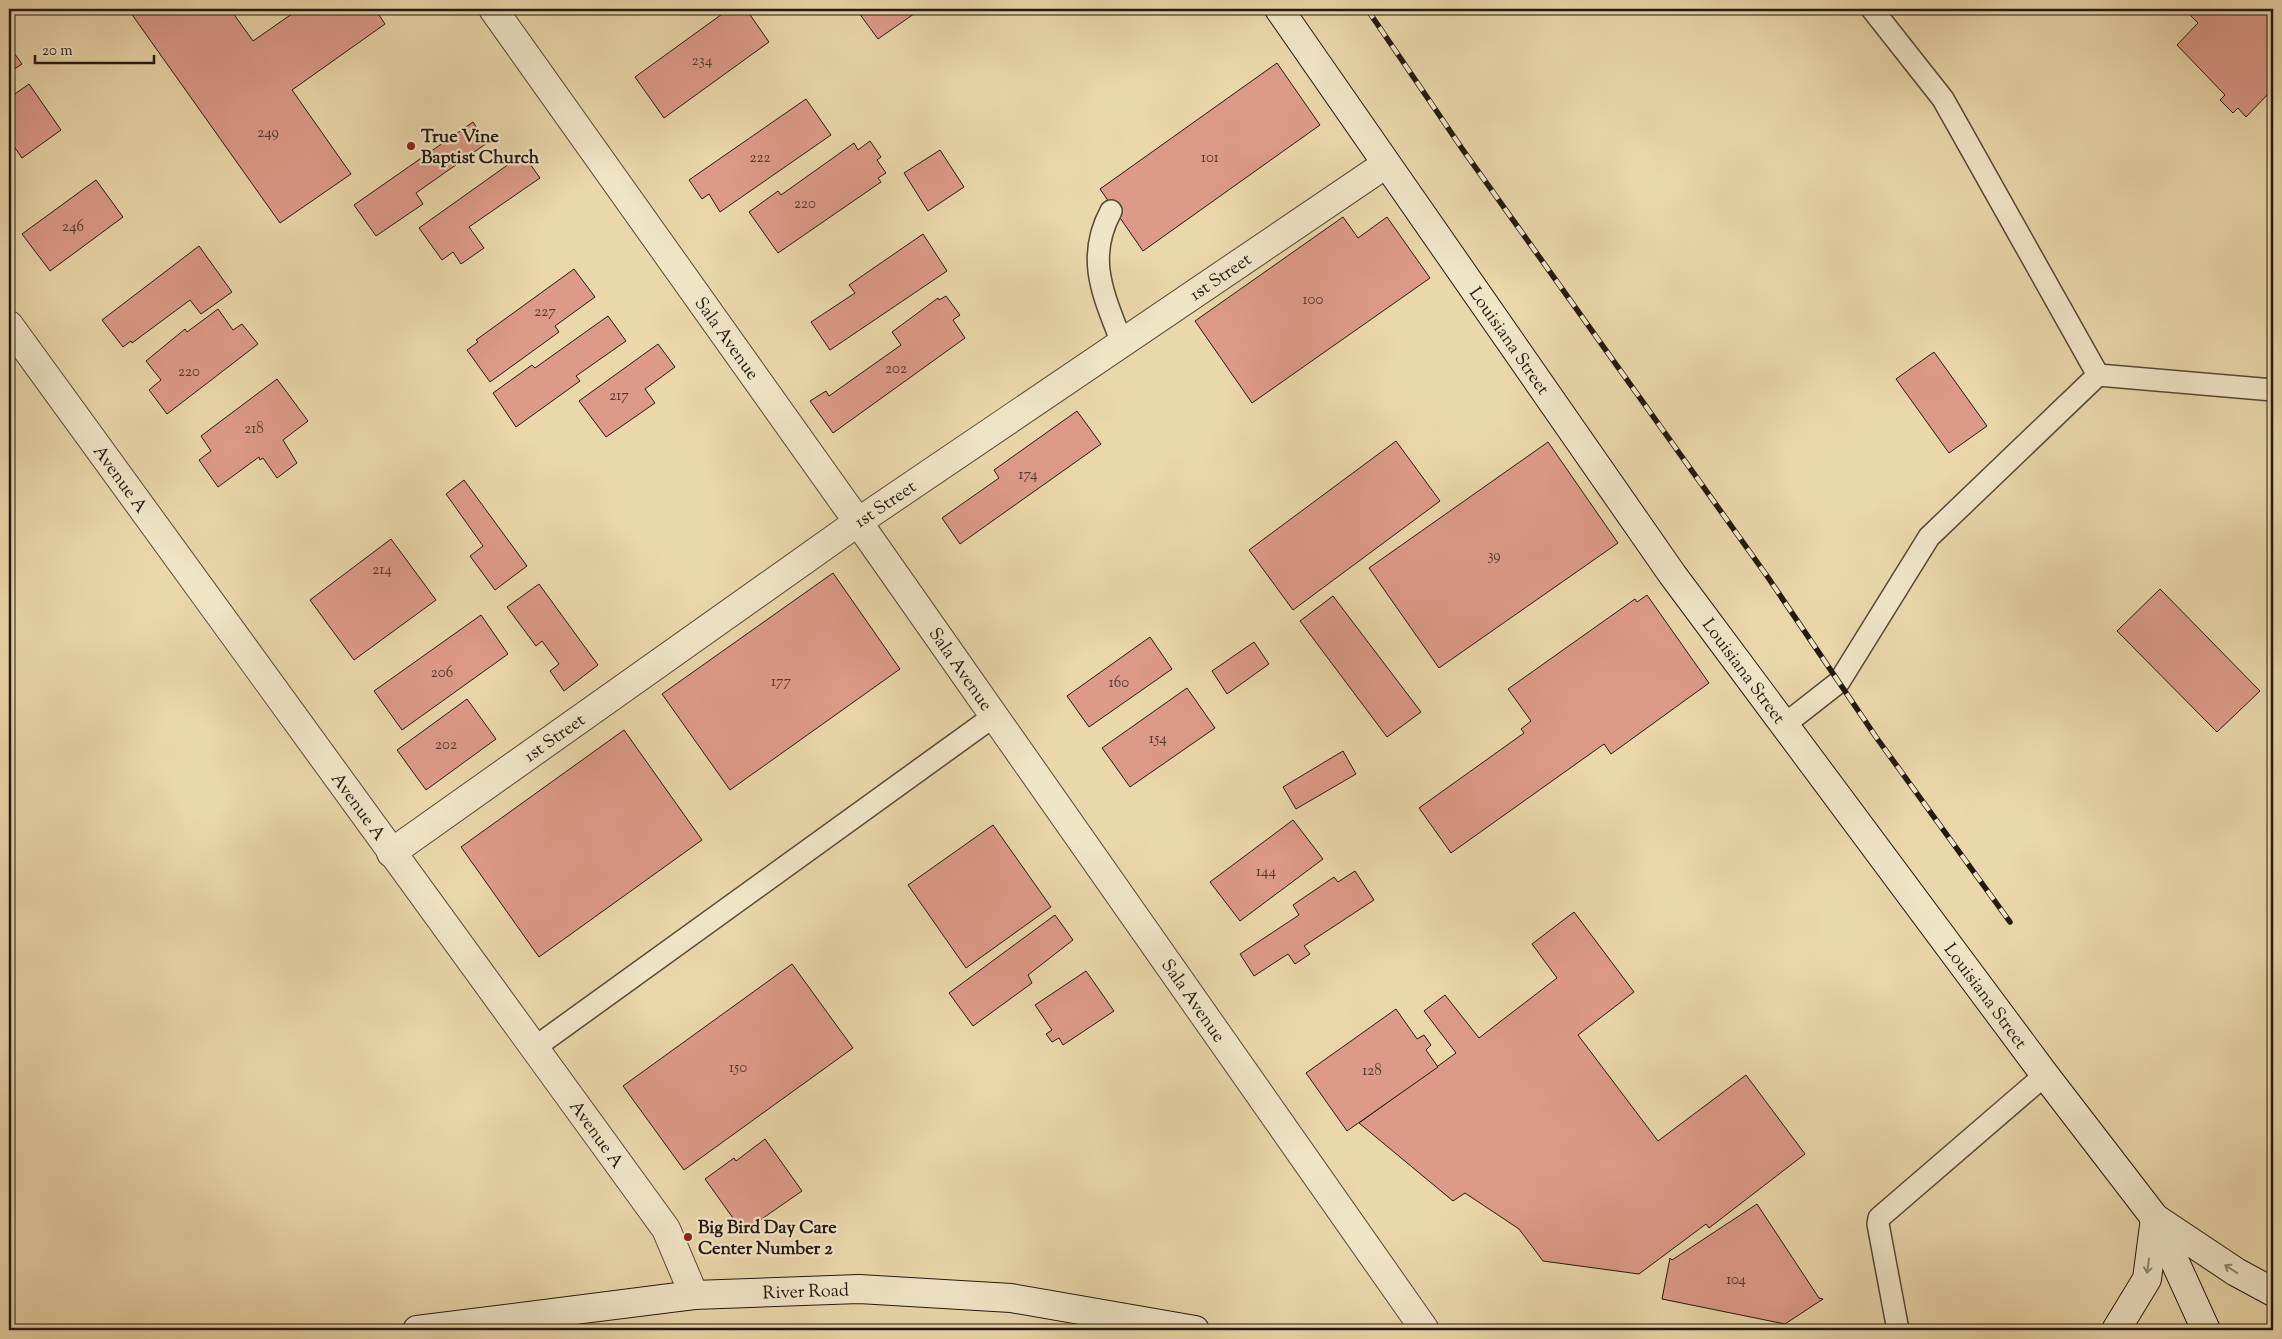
<svg xmlns="http://www.w3.org/2000/svg" width="2282" height="1339" font-family="'Sorts Mill Goudy',serif">
  <style>
    .building { fill: #dd9a88; stroke: #241912 }
    .lines { fill: none; stroke-linecap: round; stroke-linejoin: round }
    .lane-casing { stroke: #564838; stroke-width: 24 }
    .street-casing { stroke: #564838; stroke-width: 30 }
    .secondary-casing { stroke: #241912; stroke-width: 30 }
    .lane { stroke: #f1e5c8; stroke-width: 21 }
    .street { stroke: #f1e5c8; stroke-width: 28 }
    .secondary { stroke: #f1e5c8; stroke-width: 28 }
    .rail-casing { stroke: #241912; stroke-width: 5.5 }
    .rail { stroke: #f1e5c8; stroke-width: 4; stroke-dasharray: 11; stroke-linecap: butt }
    .oneway { stroke: #958976 }
    .poi-dot { fill: #8f2418; stroke: #f1e5c8; stroke-width: 2 }
    .labels { text-anchor: middle; stroke-width: 4.5; stroke-linejoin: round; paint-order: stroke }
    .number-label { font-size: 15px; fill: #523930 }
    .poi-label { font-size: 18px; font-weight: bold; fill: #241912; stroke: #f1e5c8; text-anchor: start }
    .street-label { font-size: 18px; fill: #241912; stroke: #f1e5c8 }
  </style>
  <rect width="100%" height="100%" fill="#ead7aa"/>
  <filter id="stains"><feTurbulence type="fractalNoise" baseFrequency=".004" numOctaves="4"/><feColorMatrix values="0 0 0 0 .2 0 0 0 0 .09 0 0 0 0 .02 0 0 0 .5 -.17"/></filter>
  <radialGradient id="worn" r=".72"><stop offset=".6" stop-color="#630" stop-opacity="0"/><stop offset="1" stop-color="#630" stop-opacity=".3"/></radialGradient>
  <g class="building">
    <polygon points="128,9 230,9 253,41 299,9 375,9 385,24 292,90 351,174 280,223"/>
    <polygon points="729,9 746,9 769,42 664,118 635,77"/>
    <polygon points="856,9 921,9 878,39"/>
    <polygon points="2184,9 2273,9 2273,98 2269,93 2246,117 2238,108 2233,113 2220,100 2225,95 2177,45 2198,23"/>
    <polygon points="9,46 22,64 10,72 15,80 9,84"/>
    <polygon points="1277,63 1320,125 1143,251 1100,189"/>
    <polygon points="29,84 61,130 22,158 13,145 9,147 9,98"/>
    <polygon points="806,99 831,135 720,212 709,194 702,199 689,180"/>
    <polygon points="473,122 487,143 416,193 423,204 376,236 354,205"/>
    <polygon points="870,141 881,157 877,160 886,173 878,178 881,182 778,253 749,212 778,191 781,195 854,143 858,150"/>
    <polygon points="940,150 964,187 928,211 904,173"/>
    <polygon points="523,154 540,178 469,227 484,248 461,264 453,252 442,260 419,228"/>
    <polygon points="96,180 123,217 50,271 22,234"/>
    <polygon points="1343,217 1358,238 1387,217 1430,278 1252,403 1195,321"/>
    <polygon points="923,234 947,271 830,350 811,322 855,293 849,285"/>
    <polygon points="199,246 232,292 201,314 190,300 132,343 131,341 123,347 102,320"/>
    <polygon points="574,269 595,297 555,326 559,332 490,382 467,350 478,342 476,340"/>
    <polygon points="946,296 960,315 953,320 965,338 833,433 810,401 826,391 829,396 901,345 892,332 938,298 939,300"/>
    <polygon points="218,309 233,330 242,324 258,344 167,414 149,390 161,380 146,361 185,329 187,332"/>
    <polygon points="608,316 626,341 576,376 580,381 516,427 493,393 532,365 535,368"/>
    <polygon points="658,344 675,367 645,389 655,403 606,437 579,401"/>
    <polygon points="1934,352 1987,426 1949,453 1896,379"/>
    <polygon points="277,379 308,421 283,440 297,463 277,478 263,458 260,460 259,457 218,487 199,460 211,451 201,436"/>
    <polygon points="1077,411 1101,444 960,544 942,518 999,478 994,470"/>
    <polygon points="1396,441 1440,501 1293,610 1249,550"/>
    <polygon points="1548,442 1618,543 1439,668 1369,568"/>
    <polygon points="464,480 527,566 495,590 470,556 483,546 446,494"/>
    <polygon points="391,539 436,600 354,660 310,600"/>
    <polygon points="833,573 900,669 730,790 662,694"/>
    <polygon points="539,584 598,665 564,691 550,671 559,664 542,641 536,646 507,607"/>
    <polygon points="2160,589 2260,691 2217,732 2117,631"/>
    <polygon points="1647,595 1709,683 1611,754 1604,744 1451,853 1419,808 1524,733 1521,729 1531,721 1508,689 1635,599 1637,602"/>
    <polygon points="1333,596 1421,712 1387,737 1300,621"/>
    <polygon points="481,615 508,654 402,730 374,691"/>
    <polygon points="1150,637 1172,669 1089,727 1067,696"/>
    <polygon points="1254,642 1269,664 1227,694 1212,671"/>
    <polygon points="1187,688 1215,728 1130,787 1102,748"/>
    <polygon points="467,699 496,739 426,790 397,750"/>
    <polygon points="624,730 702,840 539,957 461,847"/>
    <polygon points="1343,751 1356,774 1296,809 1283,787"/>
    <polygon points="1293,820 1323,859 1240,921 1210,882"/>
    <polygon points="993,825 1051,907 966,968 908,885"/>
    <polygon points="1355,871 1374,900 1304,946 1310,954 1295,964 1288,954 1254,976 1240,954 1299,915 1293,905 1334,877 1338,882"/>
    <polygon points="1574,912 1634,992 1578,1035 1658,1141 1746,1075 1805,1154 1709,1228 1706,1224 1639,1274 1543,1261 1519,1229 1465,1193 1453,1201 1359,1123 1456,1053 1424,1011 1445,995 1479,1038 1557,978 1532,944"/>
    <polygon points="1055,915 1073,940 1028,975 1032,983 973,1026 949,993"/>
    <polygon points="792,964 853,1048 684,1170 623,1086"/>
    <polygon points="1086,971 1114,1011 1063,1045 1059,1038 1052,1042 1046,1034 1052,1030 1035,1005"/>
    <polygon points="1396,1009 1417,1039 1424,1035 1431,1045 1426,1050 1438,1067 1347,1131 1306,1073"/>
    <polygon points="765,1139 802,1191 743,1232 705,1179 734,1158 736,1161"/>
    <polygon points="1757,1204 1819,1298 1823,1299 1785,1324 1662,1299 1670,1258 1672,1260"/>
  </g>
  <g class="lines">
    <defs>
      <g id="lane">
        <path d="M1111,211C1085,259 1104,296 1122,343"/>
        <polyline points="2098,375 2273,390"/>
        <polyline points="1784,725 1839,682 1929,537 2098,375 1943,99 1872,9"/>
        <polyline points="534,1048 994,716"/>
        <polyline points="1898,1330 1878,1224 1879,1218 2045,1075"/>
      </g>
      <g id="street">
        <path id="s1" d="M493,9L858,522L1425,1330"/>
        <path id="s2" d="M9,325L666,1229L694,1295"/>
        <path id="s3" d="M391,853L858,522L1386,164"/>
      </g>
      <g id="secondary">
        <path id="s4" d="M1279,9L1672,574L2045,1075L2155,1218L2206,1330"/>
        <path id="s5" d="M417,1330L694,1295L859,1289L1011,1298L1195,1330"/>
        <polyline points="2116,1330 2147,1279 2155,1218 2236,1272 2273,1292"/>
      </g>
    </defs>
    <use href="#lane" class="lane-casing"/>
    <use href="#street" class="street-casing"/>
    <use href="#secondary" class="secondary-casing"/>
    <use href="#lane" class="lane"/>
    <use href="#street" class="street"/>
    <use href="#secondary" class="secondary"/>
    <defs>
      <polyline id="rail" points="1367,9 1463,150 1767,576 1876,737 2010,922"/>
    </defs>
    <use href="#rail" class="rail-casing"/>
    <use href="#rail" class="rail"/>
  </g>
  <defs><path id="oneway-shaft" d="M-6 0H5M1.5-3L5.5 0L1.5 3" fill="none" stroke-width="1.6" stroke-linecap="round" stroke-linejoin="round" transform="scale(1.25)"/></defs>
  <g class="oneway">
    <use href="#oneway-shaft" transform="translate(2148 1266) rotate(98)"/>
    <use href="#oneway-shaft" transform="translate(2231 1269) rotate(-147)"/>
  </g>
  <g class="poi-dot">
    <circle cx="411" cy="146" r="5"/>
    <circle cx="688" cy="1237" r="5"/>
  </g>
  <g class="labels">
    <g class="number-label">
      <text x="702" y="65">234</text>
      <text x="268" y="137">249</text>
      <text x="760" y="162">222</text>
      <text x="1210" y="162">101</text>
      <text x="805" y="208">220</text>
      <text x="73" y="231">246</text>
      <text x="1313" y="304">100</text>
      <text x="545" y="316">227</text>
      <text x="896" y="373">202</text>
      <text x="189" y="376">220</text>
      <text x="619" y="400">217</text>
      <text x="254" y="433">218</text>
      <text x="1028" y="479">174</text>
      <text x="1494" y="560">39</text>
      <text x="382" y="574">214</text>
      <text x="442" y="677">206</text>
      <text x="781" y="686">177</text>
      <text x="1119" y="687">160</text>
      <text x="1158" y="743">154</text>
      <text x="446" y="749">202</text>
      <text x="1266" y="876">144</text>
      <text x="738" y="1072">150</text>
      <text x="1372" y="1075">128</text>
      <text x="1736" y="1284">104</text>
    </g>
    <g class="poi-label">
      <text x="421" y="142">True Vine<tspan x="421" dy="21">Baptist Church</tspan></text>
      <text x="698" y="1233">Big Bird Day Care<tspan x="698" dy="21">Center Number 2</tspan></text>
    </g>
    <g class="street-label">
      <text dy="6" stroke="none"><textPath href="#s3" startOffset="1010">1st Street</textPath></text>
      <text dy="6" stroke="none"><textPath href="#s1" startOffset="404">Sala Avenue</textPath></text>
      <text dy="6" stroke="none"><textPath href="#s4" startOffset="404">Louisiana Street</textPath></text>
      <text dy="6" stroke="none"><textPath href="#s2" startOffset="190">Avenue A</textPath></text>
      <text dy="6" stroke="none"><textPath href="#s3" startOffset="605">1st Street</textPath></text>
      <text dy="6" stroke="none"><textPath href="#s1" startOffset="809">Sala Avenue</textPath></text>
      <text dy="6" stroke="none"><textPath href="#s4" startOffset="809">Louisiana Street</textPath></text>
      <text dy="6" stroke="none"><textPath href="#s3" startOffset="200">1st Street</textPath></text>
      <text dy="6" stroke="none"><textPath href="#s2" startOffset="595">Avenue A</textPath></text>
      <text dy="6" stroke="none"><textPath href="#s4" startOffset="1214">Louisiana Street</textPath></text>
      <text dy="6" stroke="none"><textPath href="#s1" startOffset="1214">Sala Avenue</textPath></text>
      <text dy="6" stroke="none"><textPath href="#s2" startOffset="1000">Avenue A</textPath></text>
      <text dy="6" stroke="none"><textPath href="#s5" startOffset="391">River Road</textPath></text>
    </g>
  </g>
  <rect width="2282" height="1339" fill="none" stroke="#ead7aa" stroke-width="30"/>
  <rect x="10" y="10" width="2262" height="1319" fill="none" stroke="#241912" stroke-width="2.5"/>
  <rect x="15" y="15" width="2252" height="1309" fill="none" stroke="#241912"/>
  <path d="M35 55v8h119v-8" fill="none" stroke="#241912" stroke-width="2.5"/>
  <text x="42" y="55" font-size="15" fill="#241912" stroke="#f1e5c8" stroke-width="4" paint-order="stroke">20 m</text>
  <rect width="100%" height="100%" filter="url(#stains)"/>
  <rect width="100%" height="100%" fill="url(#worn)"/>
</svg>
